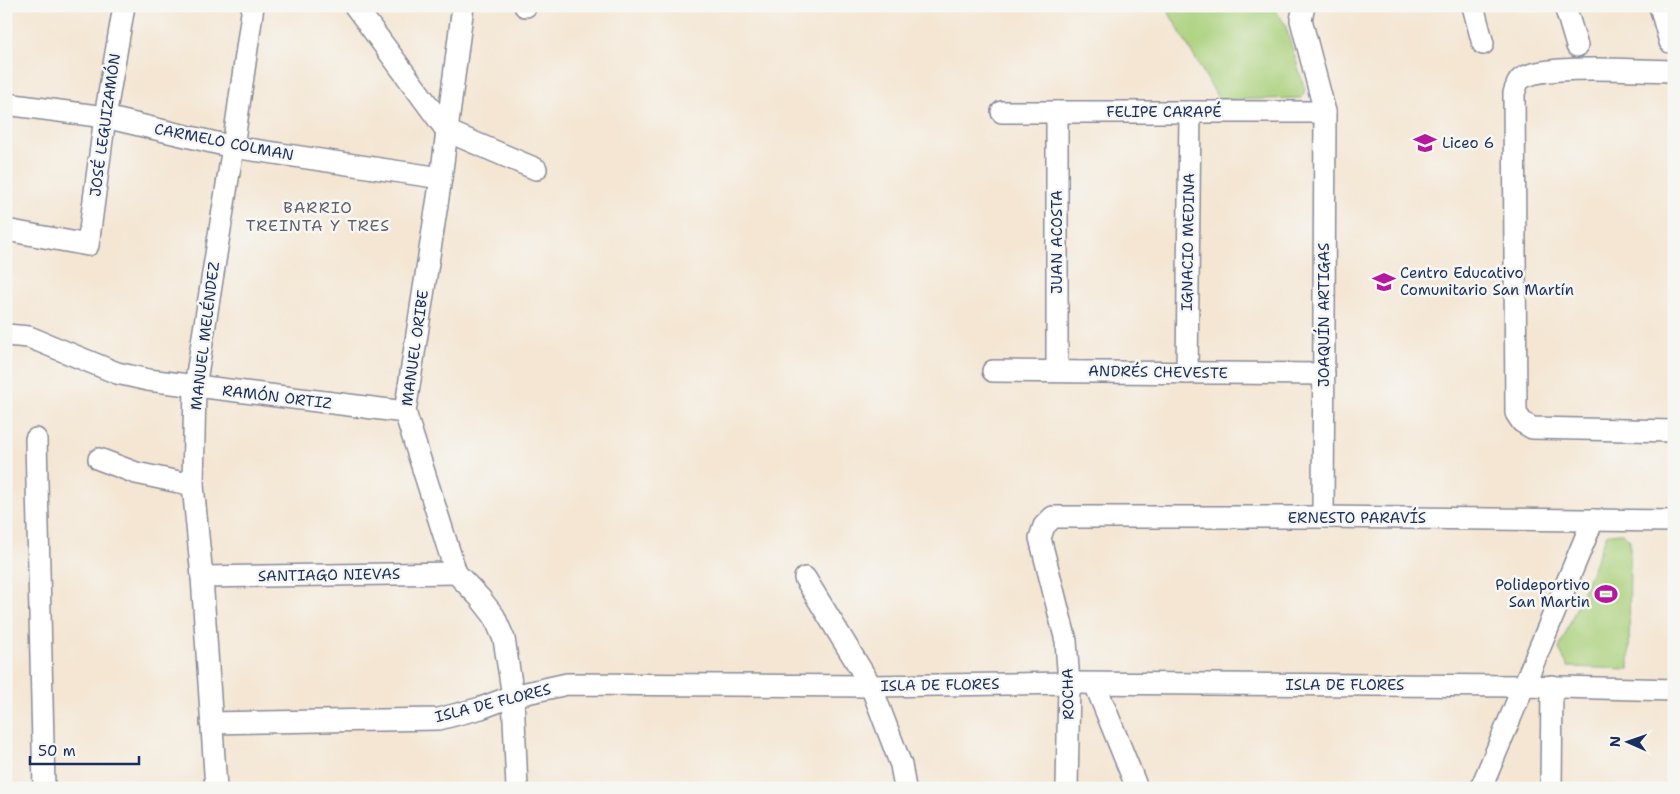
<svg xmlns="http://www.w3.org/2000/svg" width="1680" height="794" font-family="'Shantell Sans',sans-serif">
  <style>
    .green { fill: #aad07b; stroke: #62806c }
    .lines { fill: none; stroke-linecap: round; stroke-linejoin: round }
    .minor-casing { stroke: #888a98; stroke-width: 24 }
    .minor { stroke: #fff; stroke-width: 21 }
    .labels { text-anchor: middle; stroke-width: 5; stroke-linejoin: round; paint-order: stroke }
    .street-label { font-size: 15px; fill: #1b2f5e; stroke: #f6f6f2 }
    .poi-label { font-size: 15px; fill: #1b2f5e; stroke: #f6f6f2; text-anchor: start }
    .neighbourhood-label { font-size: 16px; letter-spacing: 1px; fill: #625f6c; stroke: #f6f6f2 }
  </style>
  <rect width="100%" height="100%" fill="#f6f6f2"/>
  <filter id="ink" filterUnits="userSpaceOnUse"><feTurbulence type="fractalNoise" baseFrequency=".02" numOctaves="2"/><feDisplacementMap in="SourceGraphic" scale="10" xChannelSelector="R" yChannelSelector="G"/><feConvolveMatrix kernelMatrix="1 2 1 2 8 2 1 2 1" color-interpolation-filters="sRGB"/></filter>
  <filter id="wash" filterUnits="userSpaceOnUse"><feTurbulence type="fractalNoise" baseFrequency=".0096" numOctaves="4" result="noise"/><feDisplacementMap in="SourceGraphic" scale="20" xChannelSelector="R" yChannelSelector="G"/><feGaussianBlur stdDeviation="1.12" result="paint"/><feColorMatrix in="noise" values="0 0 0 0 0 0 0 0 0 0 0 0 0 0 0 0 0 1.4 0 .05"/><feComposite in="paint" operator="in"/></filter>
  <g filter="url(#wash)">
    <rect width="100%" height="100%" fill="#f4e6d3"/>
    <g class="green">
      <polygon points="1165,6 1273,6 1285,24 1305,90 1302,98 1226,100 1218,98"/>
      <polygon points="1622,533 1630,540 1629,669 1568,667 1559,649 1607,534"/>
    </g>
  </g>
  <g filter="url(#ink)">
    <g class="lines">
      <defs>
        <g id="minor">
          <polyline points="355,6 447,131 536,169"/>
          <polyline points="463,6 441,178 405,412 456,573 480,598 494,616 504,639 513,696 517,788"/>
          <polyline points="525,6 526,6"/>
          <polyline points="1304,6 1301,20 1325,112 1323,517"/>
          <polyline points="1473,6 1483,44"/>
          <polyline points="1565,6 1577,46"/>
          <polyline points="1660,6 1670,42"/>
          <path d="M1674,71C1643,71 1542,63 1521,79C1517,82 1516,88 1514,93L1516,413L1522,422L1532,428L1674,431"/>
          <polyline points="6,104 105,117 233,147 441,178"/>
          <polyline points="1002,112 1325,112"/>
          <polyline points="6,230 88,245 105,117 124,6"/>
          <polyline points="6,335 29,337 117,373 148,380 405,412"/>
          <polyline points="993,371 1324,374"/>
          <polyline points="1057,371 1057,112"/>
          <polyline points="1187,373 1190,112"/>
          <polyline points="36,439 44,788"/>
          <polyline points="99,459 136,473 193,485"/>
          <polyline points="202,577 456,573"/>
          <polyline points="805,578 871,686 901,765 905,788"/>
          <polyline points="1095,684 1137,788"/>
          <polyline points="211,723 439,719 481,708 513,696 567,684 871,686 1069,683 1523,686 1674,690"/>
          <polyline points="216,788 202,577 193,485 195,387 233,147 253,6"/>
          <polyline points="1067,788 1069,683 1066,641 1040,538 1044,526 1053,517 1323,517 1674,521"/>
          <polyline points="1481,788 1593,520"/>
          <polyline points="1551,788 1552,686"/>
        </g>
      </defs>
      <use href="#minor" class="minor-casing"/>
      <use href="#minor" class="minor"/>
    </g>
  </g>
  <defs>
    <symbol id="school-bare" viewBox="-9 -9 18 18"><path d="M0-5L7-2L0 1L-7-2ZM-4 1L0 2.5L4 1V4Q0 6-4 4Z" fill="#b5179e" stroke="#f6f6f2" stroke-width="2.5" paint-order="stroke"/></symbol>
    <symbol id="stadium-bare" viewBox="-9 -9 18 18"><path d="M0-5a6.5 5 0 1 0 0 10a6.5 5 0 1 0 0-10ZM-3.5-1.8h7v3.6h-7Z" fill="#b5179e" stroke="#f6f6f2" stroke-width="2.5" paint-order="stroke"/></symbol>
  </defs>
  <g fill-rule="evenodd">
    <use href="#school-bare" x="1409" y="127" width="32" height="32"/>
    <use href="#school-bare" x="1368" y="266" width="32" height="32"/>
    <use href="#stadium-bare" x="1590" y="578" width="32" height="32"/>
  </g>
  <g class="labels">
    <g class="street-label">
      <text x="1164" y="117">FELIPE CARAPÉ</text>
      <text transform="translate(105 125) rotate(-82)" y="5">JOSÉ LEGUIZAMÓN</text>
      <text transform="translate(224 142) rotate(11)" y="5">CARMELO COLMAN</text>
      <text transform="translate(1057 242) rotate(-90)" y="5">JUAN ACOSTA</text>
      <text transform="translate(1188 242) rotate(-89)" y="5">IGNACIO MEDINA</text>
      <text transform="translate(1324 315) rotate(-90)" y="5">JOAQUÍN ARTIGAS</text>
      <text transform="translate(205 336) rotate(-83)" y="5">MANUEL MELÉNDEZ</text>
      <text transform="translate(415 348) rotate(-82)" y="5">MANUEL ORIBE</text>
      <text transform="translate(1158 372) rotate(1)" y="5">ANDRÉS CHEVESTE</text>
      <text transform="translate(277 397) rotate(7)" y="5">RAMÓN ORTIZ</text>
      <text x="1357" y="523">ERNESTO PARAVÍS</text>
      <text transform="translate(329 575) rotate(-1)" y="5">SANTIAGO NIEVAS</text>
      <text transform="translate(940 685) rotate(-1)" y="5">ISLA DE FLORES</text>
      <text x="1345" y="690">ISLA DE FLORES</text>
      <text transform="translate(1068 694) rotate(-91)" y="5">ROCHA</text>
      <text transform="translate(493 703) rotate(-14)" y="5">ISLA DE FLORES</text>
    </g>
    <g class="poi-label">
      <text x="1442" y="148">Liceo 6</text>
      <text x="1400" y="278">Centro Educativo<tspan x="1400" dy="17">Comunitario San Martín</tspan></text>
      <text x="1590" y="590" text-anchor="end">Polideportivo<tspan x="1590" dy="17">San Martin</tspan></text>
    </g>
    <g class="neighbourhood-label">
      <text x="318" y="213">BARRIO<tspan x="318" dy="18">TREINTA Y TRES</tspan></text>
    </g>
  </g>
  <rect width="1680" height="794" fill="none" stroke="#f6f6f2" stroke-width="25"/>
  <g transform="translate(1628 742) rotate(272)" stroke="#f6f6f2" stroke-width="4" paint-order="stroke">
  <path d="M0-4L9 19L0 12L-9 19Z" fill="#1b2f5e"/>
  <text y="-8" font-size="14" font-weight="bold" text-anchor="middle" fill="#1b2f5e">N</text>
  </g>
  <path d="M30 756v8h109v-8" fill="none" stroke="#1b2f5e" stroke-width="2.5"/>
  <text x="38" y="756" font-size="15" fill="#1b2f5e" stroke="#f6f6f2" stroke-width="4" paint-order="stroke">50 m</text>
</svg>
